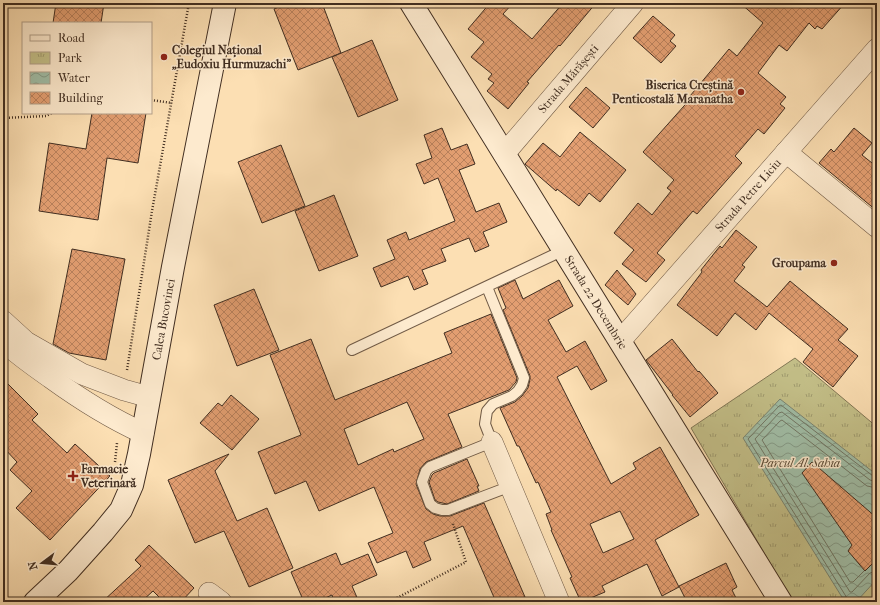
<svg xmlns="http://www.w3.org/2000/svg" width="880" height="605" font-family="'IM FELL French Canon',serif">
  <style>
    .park { fill: url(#park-tufts); stroke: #827755 }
    .water { fill: url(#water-waves); stroke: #7a8471 }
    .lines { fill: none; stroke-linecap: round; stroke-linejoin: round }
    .shore { stroke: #707664; stroke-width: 1 }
    .building { fill: url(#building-cross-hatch); stroke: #412e21; fill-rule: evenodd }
    .lane-casing { stroke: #705a46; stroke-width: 12 }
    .street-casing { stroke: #705a46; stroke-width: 22 }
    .secondary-casing { stroke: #412e21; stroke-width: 24 }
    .path { stroke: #412e21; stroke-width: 2.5; stroke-dasharray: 1 2; stroke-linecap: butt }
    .lane { stroke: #fdeace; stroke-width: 10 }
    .street { stroke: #fdeace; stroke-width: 21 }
    .secondary { stroke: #fdeace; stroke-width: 22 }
    .poi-dot { fill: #8f2418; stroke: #fdeace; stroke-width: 1.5 }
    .labels { text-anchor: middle; stroke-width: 3; stroke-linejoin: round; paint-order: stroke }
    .poi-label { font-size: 12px; font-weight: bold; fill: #412e21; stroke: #fdeace; text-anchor: start }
    .street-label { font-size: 12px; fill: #412e21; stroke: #fdeace }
    .park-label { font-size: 12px; font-style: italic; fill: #5b4b36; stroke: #fdeace }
  </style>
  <defs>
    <pattern id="park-tufts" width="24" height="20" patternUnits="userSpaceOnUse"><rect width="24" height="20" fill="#c4c089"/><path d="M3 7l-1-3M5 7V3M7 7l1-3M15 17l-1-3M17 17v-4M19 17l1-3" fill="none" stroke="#a19c70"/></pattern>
    <pattern id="water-waves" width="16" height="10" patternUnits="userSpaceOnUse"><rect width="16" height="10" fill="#a0bda6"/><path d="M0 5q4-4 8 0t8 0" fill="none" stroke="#849a87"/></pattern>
    <pattern id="building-cross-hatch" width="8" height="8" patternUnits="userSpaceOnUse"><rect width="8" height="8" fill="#e29e71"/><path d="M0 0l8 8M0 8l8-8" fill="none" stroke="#b9815c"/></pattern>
  </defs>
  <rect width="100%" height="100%" fill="#fcdfb3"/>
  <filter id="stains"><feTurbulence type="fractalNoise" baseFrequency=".005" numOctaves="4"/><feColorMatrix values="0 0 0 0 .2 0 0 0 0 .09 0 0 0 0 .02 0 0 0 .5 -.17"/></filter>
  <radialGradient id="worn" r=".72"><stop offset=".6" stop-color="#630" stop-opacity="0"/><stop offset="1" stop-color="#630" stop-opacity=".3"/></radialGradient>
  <polygon class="park" points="795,358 877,427 877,602 793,602 691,428"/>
  <polygon class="water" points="780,399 877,475 877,579 856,602 845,602 743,438"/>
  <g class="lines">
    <g class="shore">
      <polyline points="877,482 870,480 782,412 779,413 755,439 850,592 852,592 870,573 877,571"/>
      <polyline points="864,571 853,582 850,582 762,440 780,421 782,420 867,486 877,488"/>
      <polyline points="848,602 847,598 748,439 779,406 781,405 873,476 877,477"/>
    </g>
  </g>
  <g class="building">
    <polygon points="56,3 104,3 101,23 53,23"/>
    <polygon points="288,3 322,3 341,53 298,70 274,9"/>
    <polygon points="490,3 513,3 503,14 532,39 563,3 596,3 560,46 559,45 527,82 529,83 508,109 487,91 494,83 488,79 492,74 471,57 484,42 468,29"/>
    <polygon points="740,3 845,3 822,29 817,26 815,29 809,23 787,51 779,45 758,73 786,97 780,104 785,108 764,134 758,129 735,156 742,163 697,214 693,211 657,253 665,260 646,282 622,264 634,250 614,233 638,203 652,215 671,191 667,188 674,180 643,152 692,97 690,96 729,49 737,56 763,23"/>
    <polygon points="653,16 675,35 670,41 676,46 661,63 633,38"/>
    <polygon points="372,40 398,100 358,117 332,57"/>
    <polygon points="586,87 610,108 593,128 569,107"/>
    <polygon points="92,113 146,113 138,163 107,158 98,220 39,211 49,143 86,149"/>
    <polygon points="442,128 451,150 467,144 475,164 459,170 476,212 499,203 507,222 483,232 489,246 475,252 469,238 441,249 446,261 422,270 428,284 414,290 408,276 381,287 373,268 395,259 387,240 406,232 409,240 455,221 438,178 424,184 416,164 432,158 424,135"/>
    <polygon points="854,128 872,143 862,155 877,167 877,211 819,163 831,149 834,152"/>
    <polygon points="580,132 626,170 600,202 589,193 579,206 557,189 556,191 525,164 543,143 560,157"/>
    <polygon points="281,145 305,206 262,223 238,162"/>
    <polygon points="334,195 358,256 319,271 295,211"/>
    <polygon points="736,230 757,247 742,265 745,267 734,281 767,307 790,281 848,329 838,340 858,356 833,387 803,362 813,349 769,313 756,330 735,313 717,336 677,305 702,272 701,270 720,246 722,248"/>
    <polygon points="72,249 125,259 106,360 69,353 53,344"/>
    <polygon points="617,270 636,294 628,305 605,285"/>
    <path d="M515,280L523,299L559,280L573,306L548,320L566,352L585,341L607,381L591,390L577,366L557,377L611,484L636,469L633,463L660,447L699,515L655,540L679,587L662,596L647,564L602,586L605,592L581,602L570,578L572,577L551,530H552L546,514L551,512L538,482L536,483L519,446H517L500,408L515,402L522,396L528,388L530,379V376L503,310L506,308L498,288ZM620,511L634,539L603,553L590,524Z"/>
    <polygon points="254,289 279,350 237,366 214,305"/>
    <path d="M491,314L517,378L516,382L509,390L448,414L462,447L426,462L420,469L416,484L426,509L433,514L440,516H450L484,503L525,597L513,602H496L463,526L424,542L431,560L413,568L406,551L377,563L368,543L393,533L374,487L319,511L306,481L275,494L258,452L301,435L270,355L311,339L335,400L452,353L444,333ZM407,402L424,439L394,452L393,449L358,465L344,429Z"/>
    <polygon points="672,339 698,372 699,371 718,393 690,417 672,395 673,395 646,360"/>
    <polygon points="3,379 38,414 32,420 67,453 75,444 110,476 50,540 16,508 32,491 10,470 17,462 3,447"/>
    <polygon points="231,395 259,419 232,450 200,423 218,403 222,406"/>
    <polygon points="229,454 215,471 237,521 267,508 293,568 249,587 224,531 195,543 168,480"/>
    <polygon points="467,459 479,486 477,486 479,491 447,504 438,502 435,500 429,482 432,475 434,473"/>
    <polygon points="812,462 877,518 877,559 865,571 848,551 852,545 802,473"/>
    <polygon points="149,545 194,588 181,602 164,602 153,591 141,602 102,602 141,566 135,560"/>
    <polygon points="336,553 341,565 368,554 377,575 352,586 359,602 334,602 332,595 316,602 304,602 291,572"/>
    <polygon points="726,563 737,587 732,590 738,602 687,602 679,586"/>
  </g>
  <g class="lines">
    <defs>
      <g id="lane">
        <polyline points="487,287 524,378 522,385 518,391 512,396 493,404 487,411 485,424 492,442 430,467 426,471 422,482 430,504 435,508 442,510 448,510 511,486"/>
        <polyline points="352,350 564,250"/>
      </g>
      <g id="street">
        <polyline points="786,152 877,227"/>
        <path id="s1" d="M504,154L633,3"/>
        <polyline points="3,321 26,342 82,374 124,390 149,397"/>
        <path d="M3,341C18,355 34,366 51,378C80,399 110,418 143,433"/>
        <path id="s2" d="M620,341L877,49"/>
        <polyline points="492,442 559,602"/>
        <polyline points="209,593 221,602"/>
      </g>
      <g id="secondary">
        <path id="s3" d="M411,3L781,602"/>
        <path id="s4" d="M35,602L68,571L103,532L121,510L132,485L139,454L173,267L225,3"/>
      </g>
    </defs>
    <use href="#lane" class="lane-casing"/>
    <use href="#street" class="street-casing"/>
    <use href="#secondary" class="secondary-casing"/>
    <g class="path">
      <polyline points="151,100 172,103"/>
      <polyline points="3,118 46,116 52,113"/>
      <polyline points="127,370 152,211 189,3"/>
      <polyline points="115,462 117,443"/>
      <polyline points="389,602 466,562 453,524"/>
    </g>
    <use href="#lane" class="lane"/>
    <use href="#street" class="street"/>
    <use href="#secondary" class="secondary"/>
  </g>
  <g class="poi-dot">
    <circle cx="164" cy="57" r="4"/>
    <circle cx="741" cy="92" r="4"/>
    <circle cx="834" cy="263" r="4"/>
    <path d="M71 470h4v4h4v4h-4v4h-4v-4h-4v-4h4z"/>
  </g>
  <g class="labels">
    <g class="poi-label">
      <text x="172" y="54">Colegiul Național<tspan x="172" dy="14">„Eudoxiu Hurmuzachi”</tspan></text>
      <text x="733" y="89" text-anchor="end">Biserica Creștină<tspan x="733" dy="14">Penticostală Maranatha</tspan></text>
      <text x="826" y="267" text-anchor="end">Groupama</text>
      <text x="81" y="473">Farmacie<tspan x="81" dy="14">Veterinară</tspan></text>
    </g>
    <g class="street-label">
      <text dy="4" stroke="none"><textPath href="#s1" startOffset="99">Strada Mărășești</textPath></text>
      <text dy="4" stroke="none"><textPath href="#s2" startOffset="194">Strada Petre Liciu</textPath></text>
      <text dy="4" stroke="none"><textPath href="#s3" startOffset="352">Strada 22 Decembrie</textPath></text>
      <text dy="4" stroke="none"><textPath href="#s4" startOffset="322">Calea Bucovinei</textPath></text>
    </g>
    <g class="park-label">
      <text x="800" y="467">Parcul Al. Sahia</text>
    </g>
  </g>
  <rect width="880" height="605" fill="none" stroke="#fcdfb3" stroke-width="16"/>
  <rect x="4" y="4" width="872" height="597" fill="none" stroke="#412e21" stroke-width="2"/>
  <rect x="8" y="8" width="864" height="589" fill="none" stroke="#412e21"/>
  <rect x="22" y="22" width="130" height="92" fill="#fdeace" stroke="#b29f89"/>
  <rect x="30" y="35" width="20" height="6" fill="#fdeace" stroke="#b29f89"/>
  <text x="58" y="42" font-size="12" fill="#412e21">Road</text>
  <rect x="30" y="52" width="20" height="12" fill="url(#park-tufts)" stroke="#b29f89"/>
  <text x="58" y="62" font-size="12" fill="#412e21">Park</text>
  <rect x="30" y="72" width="20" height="12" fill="url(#water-waves)" stroke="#b29f89"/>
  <text x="58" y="82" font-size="12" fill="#412e21">Water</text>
  <rect x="30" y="92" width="20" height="12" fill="url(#building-cross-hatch)" stroke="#b29f89"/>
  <text x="58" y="102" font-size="12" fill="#412e21">Building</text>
  <g transform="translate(42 563) rotate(254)" stroke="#fdeace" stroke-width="3" paint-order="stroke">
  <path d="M0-3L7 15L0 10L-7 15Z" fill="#412e21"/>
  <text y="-6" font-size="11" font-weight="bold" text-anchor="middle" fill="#412e21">N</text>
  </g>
  <rect width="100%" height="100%" filter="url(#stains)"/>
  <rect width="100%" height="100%" fill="url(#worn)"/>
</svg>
